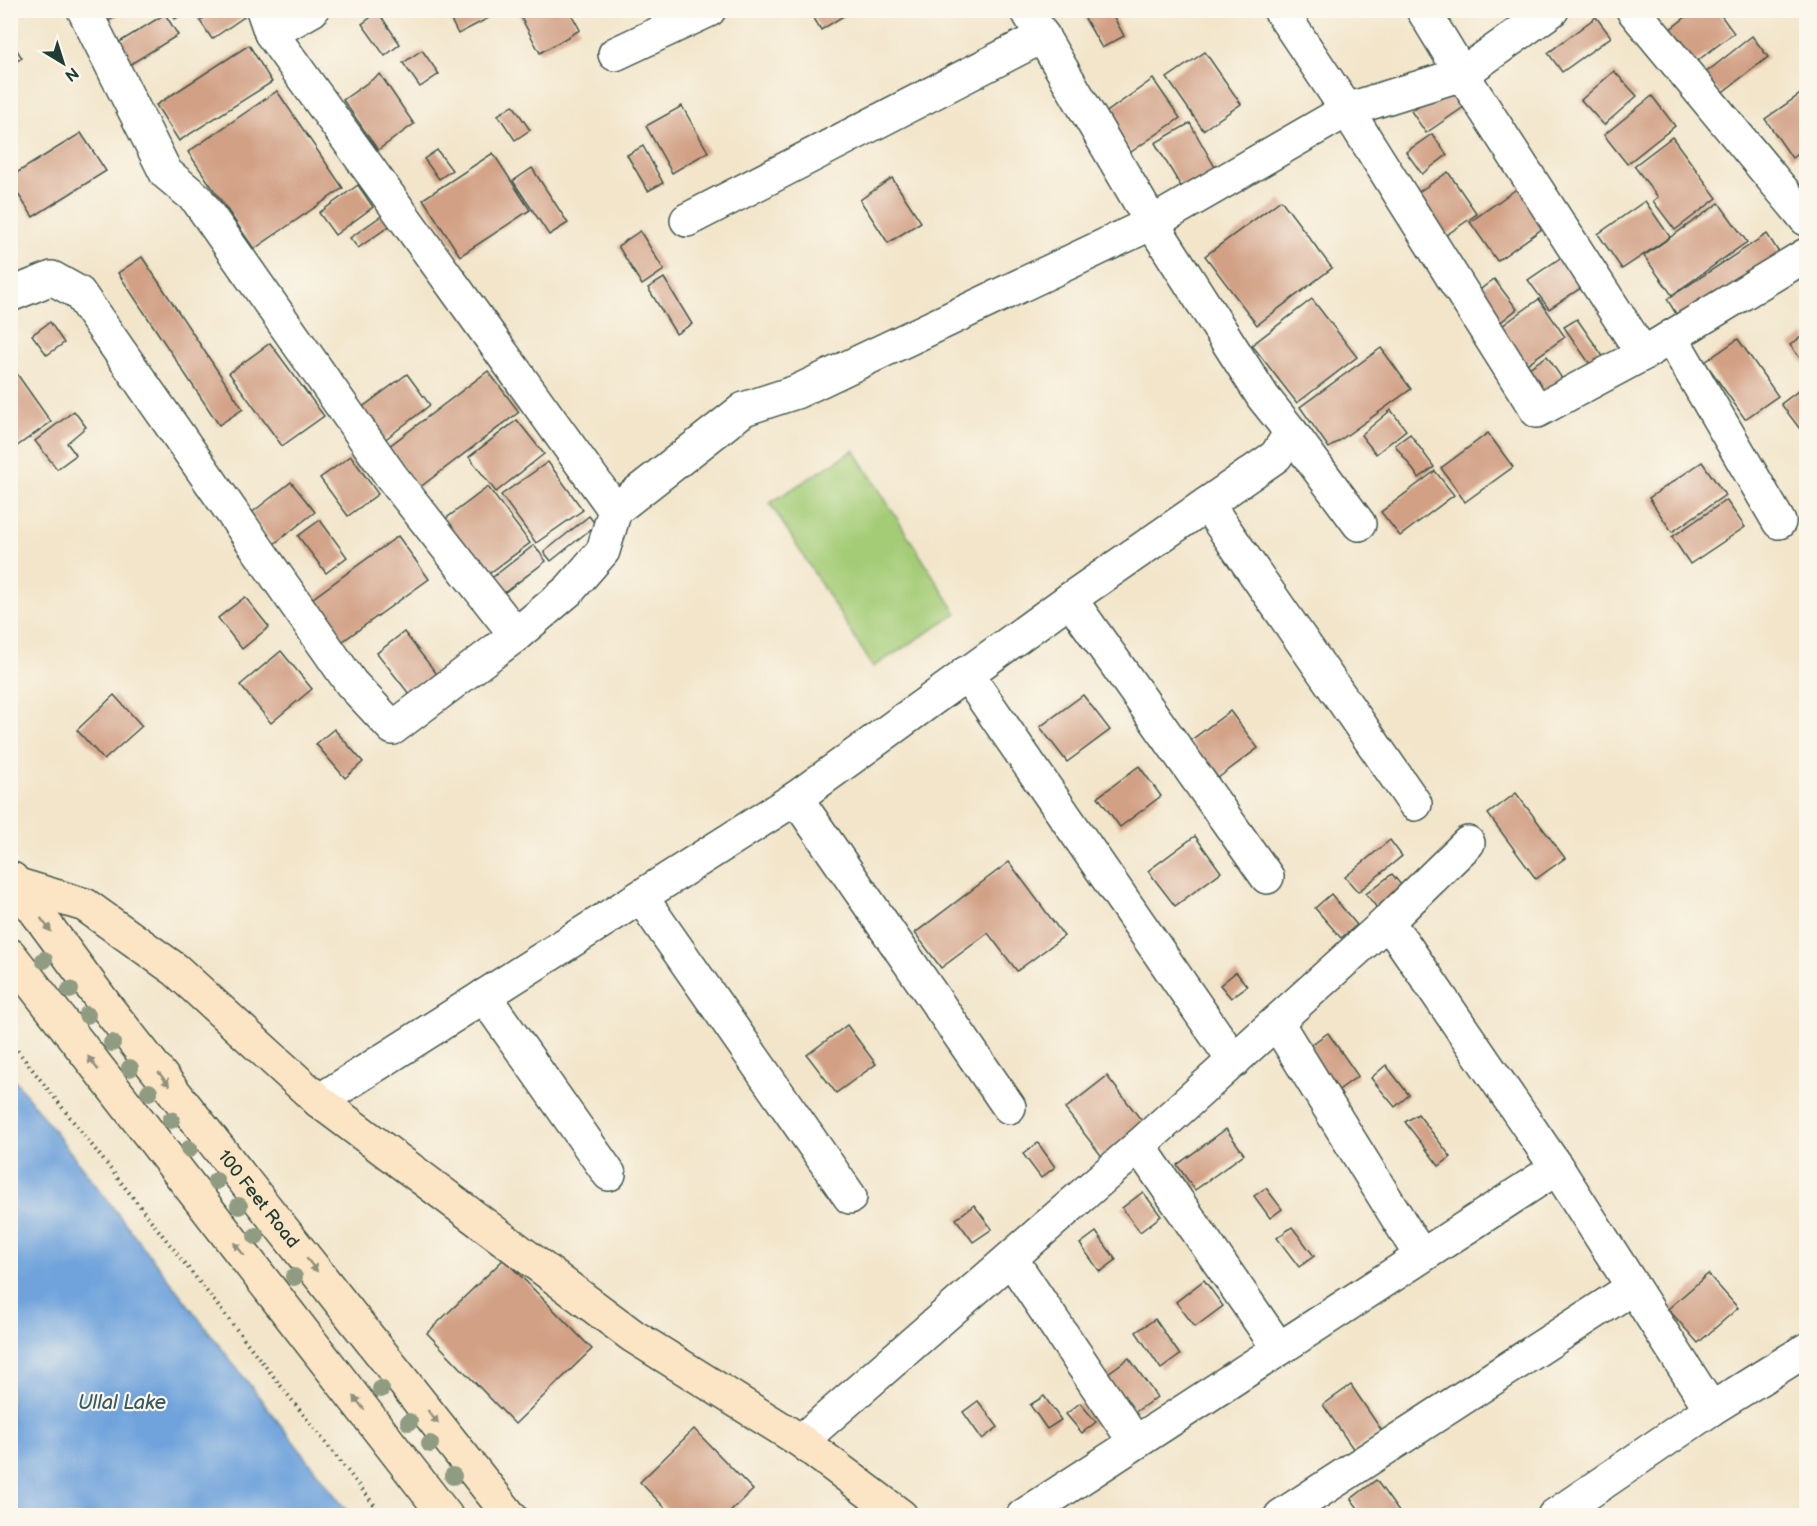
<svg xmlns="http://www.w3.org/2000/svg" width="1817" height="1526" font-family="'Balsamiq Sans',sans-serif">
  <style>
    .green { fill: #a4cc77; stroke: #628456; stroke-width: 1.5 }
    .water { fill: #6fa3db; stroke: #477088; stroke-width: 1.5 }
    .building { fill: #d2a085 }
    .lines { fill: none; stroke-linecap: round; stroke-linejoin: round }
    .street-casing { stroke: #3f564a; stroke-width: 36 }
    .secondary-casing { stroke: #3f564a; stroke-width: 36 }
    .path { stroke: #3f564a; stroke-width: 4; stroke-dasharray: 1.5 4.5; stroke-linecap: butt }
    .street { stroke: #fff; stroke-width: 33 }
    .secondary { stroke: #fce5c4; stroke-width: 33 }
    .tree { fill: #909c81 }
    .oneway { fill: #8e917c }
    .labels { text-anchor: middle; stroke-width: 4.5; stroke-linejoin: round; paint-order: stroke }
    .street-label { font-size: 18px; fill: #1f3d34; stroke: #fbf7ec }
    .water-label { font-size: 20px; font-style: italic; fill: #375c66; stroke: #fbf7ec }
  </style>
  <rect width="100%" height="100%" fill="#fbf7ec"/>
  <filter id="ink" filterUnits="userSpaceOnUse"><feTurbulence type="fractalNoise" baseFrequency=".0167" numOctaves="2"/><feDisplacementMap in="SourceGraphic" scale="12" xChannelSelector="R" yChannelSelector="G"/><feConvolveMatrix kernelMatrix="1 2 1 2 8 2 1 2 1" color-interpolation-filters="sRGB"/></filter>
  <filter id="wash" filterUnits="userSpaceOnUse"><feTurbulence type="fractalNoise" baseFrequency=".008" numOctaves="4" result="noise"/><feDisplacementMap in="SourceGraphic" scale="24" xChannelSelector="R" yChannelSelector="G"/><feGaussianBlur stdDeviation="1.35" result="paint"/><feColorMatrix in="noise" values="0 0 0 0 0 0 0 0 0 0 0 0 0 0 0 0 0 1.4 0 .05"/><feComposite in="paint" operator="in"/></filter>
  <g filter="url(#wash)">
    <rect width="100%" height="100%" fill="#f2e5ca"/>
    <polygon class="green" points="854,450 957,614 873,667 770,503"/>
    <polygon class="water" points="11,1075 350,1515 11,1515"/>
    <g id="blocks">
      <g class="building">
        <polygon points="99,10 125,10 106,23"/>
        <polygon points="170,10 189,10 175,19"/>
        <polygon points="215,10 240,10 244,17 212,39 200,21"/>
        <polygon points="446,10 504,10 458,34"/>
        <polygon points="517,10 569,10 580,30 540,53"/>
        <polygon points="809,10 853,10 821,30"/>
        <polygon points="1080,10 1110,10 1124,36 1102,48"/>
        <polygon points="1695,10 1717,10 1734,33 1689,67 1664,34"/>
        <polygon points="378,12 400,44 385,56 362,24"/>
        <polygon points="165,14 178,35 126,67 113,46"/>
        <polygon points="1596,17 1611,37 1562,72 1548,53"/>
        <polygon points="1752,36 1768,57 1720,94 1704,74"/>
        <polygon points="10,39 22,58 10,65"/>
        <polygon points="249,45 272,82 179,141 156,105"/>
        <polygon points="422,50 439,74 420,87 403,63"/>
        <polygon points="1205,52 1241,104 1203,130 1167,78"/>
        <polygon points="1614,71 1637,96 1604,125 1581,100"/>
        <polygon points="380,74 414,124 378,150 343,100"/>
        <polygon points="1459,78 1474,100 1426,133 1411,111"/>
        <polygon points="1153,79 1180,118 1131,152 1104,114"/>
        <polygon points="1806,90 1806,148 1792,158 1765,119"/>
        <polygon points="277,91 343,188 254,249 188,152"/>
        <polygon points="1652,96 1675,126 1627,164 1604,135"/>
        <polygon points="513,105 530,130 515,140 498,115"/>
        <polygon points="682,106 708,152 672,173 646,126"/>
        <polygon points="1190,123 1217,171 1183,190 1155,143"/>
        <polygon points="81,133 106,171 33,217 10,182 10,177"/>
        <polygon points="1432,134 1447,155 1422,174 1406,152"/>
        <polygon points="1672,137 1717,198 1675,230 1653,201 1658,197 1634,166"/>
        <polygon points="643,146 663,183 648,191 627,155"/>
        <polygon points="437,150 452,170 439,179 424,159"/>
        <polygon points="493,153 530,210 460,256 423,199"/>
        <polygon points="532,168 568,223 549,235 513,181"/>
        <polygon points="1448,172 1477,214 1439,240 1410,198"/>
        <polygon points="892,178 921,222 888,243 860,200"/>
        <polygon points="1525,183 1553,221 1497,261 1470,222"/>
        <polygon points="358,185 373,207 335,235 319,213"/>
        <polygon points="1281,200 1332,268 1257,325 1205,256"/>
        <polygon points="1645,201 1670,237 1622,269 1598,234"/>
        <polygon points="1719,203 1747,242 1672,295 1644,256"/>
        <polygon points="384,214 391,225 358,248 350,238"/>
        <polygon points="640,231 664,270 642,285 618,246"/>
        <polygon points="1767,234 1782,257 1681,322 1667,299"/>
        <polygon points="1572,250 1593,280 1549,309 1528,280"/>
        <polygon points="142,257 243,409 219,425 118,273"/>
        <polygon points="664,278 692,324 676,334 648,288"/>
        <polygon points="1494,279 1517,309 1492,329 1468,299"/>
        <polygon points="1312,299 1357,357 1297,403 1252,345"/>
        <polygon points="1539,299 1565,337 1517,371 1491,334"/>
        <polygon points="1577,319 1607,362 1594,370 1564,327"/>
        <polygon points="50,322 64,343 47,355 32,335"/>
        <polygon points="1804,335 1806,339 1806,366 1790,345"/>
        <polygon points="1738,339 1778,396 1745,419 1705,362"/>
        <polygon points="270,343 324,416 282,446 229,373"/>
        <polygon points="1381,348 1411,389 1329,448 1300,407"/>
        <polygon points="1547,356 1567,386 1540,404 1520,374"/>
        <polygon points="10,364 51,422 10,451"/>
        <polygon points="488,371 519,412 419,488 388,447"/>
        <polygon points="407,374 430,405 383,441 360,409"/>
        <polygon points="1806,385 1806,437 1781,404"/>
        <polygon points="1391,410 1406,430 1376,454 1361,435"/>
        <polygon points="74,411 86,427 67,443 76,455 57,469 35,441"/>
        <polygon points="517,420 544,454 496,492 469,457"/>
        <polygon points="1488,433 1513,467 1465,502 1441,468"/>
        <polygon points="1410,434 1434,467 1419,478 1395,445"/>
        <polygon points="351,456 378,494 348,516 320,478"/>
        <polygon points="548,462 583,510 536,543 501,495"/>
        <polygon points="1702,462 1725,495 1672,532 1649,498"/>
        <polygon points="1435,471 1454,495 1400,536 1381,512"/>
        <polygon points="291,482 315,512 274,544 250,514"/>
        <polygon points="488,487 530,543 482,579 440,523"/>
        <polygon points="1726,500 1745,527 1690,564 1672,537"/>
        <polygon points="589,516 596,525 551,561 544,552"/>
        <polygon points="320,520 347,557 326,573 298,536"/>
        <polygon points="398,536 429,579 336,646 305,604"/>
        <polygon points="534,545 546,561 496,599 484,584"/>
        <polygon points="245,597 269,627 242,649 218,618"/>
        <polygon points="404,632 440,678 413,699 377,653"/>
        <polygon points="281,651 312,689 271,723 240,685"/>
        <polygon points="114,695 142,726 104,760 77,730"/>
        <polygon points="1083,695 1110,730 1067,762 1040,727"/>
        <polygon points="1230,711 1258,748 1218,778 1190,741"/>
        <polygon points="334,729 363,762 345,778 316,744"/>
        <polygon points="1139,766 1161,796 1120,827 1098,797"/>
        <polygon points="1516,793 1565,858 1536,879 1488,814"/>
        <polygon points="1195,836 1221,872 1175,906 1148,871"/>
        <polygon points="1390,840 1402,856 1358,892 1345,877"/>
        <polygon points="1009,862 1064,936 1017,971 988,933 941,968 915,933"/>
        <polygon points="1392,874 1411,897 1385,918 1366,894"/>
        <polygon points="1331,894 1357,925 1341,938 1315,908"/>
        <polygon points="1236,972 1247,986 1231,998 1220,985"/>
        <polygon points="847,1025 876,1064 836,1093 807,1055"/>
        <polygon points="1328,1033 1358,1076 1333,1094 1303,1050"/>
        <polygon points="1386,1065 1409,1095 1395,1107 1371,1078"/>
        <polygon points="1107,1076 1149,1130 1107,1163 1065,1109"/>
        <polygon points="1418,1114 1451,1157 1439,1166 1405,1122"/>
        <polygon points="1226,1129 1244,1154 1195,1190 1177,1165"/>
        <polygon points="1038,1143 1055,1167 1041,1178 1023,1154"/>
        <polygon points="1266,1188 1282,1209 1270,1218 1254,1196"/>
        <polygon points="1143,1192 1161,1216 1140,1232 1122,1208"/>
        <polygon points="974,1205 992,1229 973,1242 956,1219"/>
        <polygon points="1292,1227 1314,1256 1299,1267 1277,1238"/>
        <polygon points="1096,1232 1116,1260 1100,1272 1080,1244"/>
        <polygon points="504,1259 592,1349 515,1424 427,1333"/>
        <polygon points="1708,1274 1738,1308 1698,1343 1668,1309"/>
        <polygon points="1204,1280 1223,1306 1195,1327 1176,1302"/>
        <polygon points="1155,1319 1180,1355 1161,1369 1136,1332"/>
        <polygon points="1129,1358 1157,1397 1131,1415 1104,1376"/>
        <polygon points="1351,1385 1382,1431 1354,1450 1323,1405"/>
        <polygon points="1044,1396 1061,1420 1047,1429 1030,1405"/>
        <polygon points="978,1401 998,1427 982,1439 963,1412"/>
        <polygon points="1080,1403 1096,1422 1082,1433 1066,1414"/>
        <polygon points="694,1429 753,1490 726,1516 673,1516 640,1482"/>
        <polygon points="1376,1480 1402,1516 1364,1516 1351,1499"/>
      </g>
    </g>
  </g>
  <g filter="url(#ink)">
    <use href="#blocks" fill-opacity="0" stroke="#3f564a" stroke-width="1.5"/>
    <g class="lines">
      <defs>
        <g id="street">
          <polyline points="84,10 166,173 197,199 391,476 516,635"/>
          <polyline points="263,10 271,33 615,510"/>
          <polyline points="1280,10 1347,110 1537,411 1643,354 1806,255"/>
          <polyline points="1423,10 1462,74 1643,354"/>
          <polyline points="1633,10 1806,219"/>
          <polyline points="271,33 312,10"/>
          <polyline points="615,54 709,10"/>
          <polyline points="687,220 1043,36"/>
          <polyline points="10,295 52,278 79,293 351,683 393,728 516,635 569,590 603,551 615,510 744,409 796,392 1152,223 1347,110 1462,74 1552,10"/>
          <polyline points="1671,337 1779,522"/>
          <polyline points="1291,432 1359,524"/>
          <polyline points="1207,504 1415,804"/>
          <polyline points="1070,599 1267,877"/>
          <polyline points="966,673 1234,1061"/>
          <polyline points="796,798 1009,1107"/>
          <polyline points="641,897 850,1197"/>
          <polyline points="1387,922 1403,943 1557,1168 1711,1409"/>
          <polyline points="484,996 609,1174"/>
          <polyline points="1277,1023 1421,1256"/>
          <polyline points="319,1101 796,798 1070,599 1276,456 1291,432 1263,397 1152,223 1027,10"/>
          <polyline points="1139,1146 1279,1349"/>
          <polyline points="1011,1259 1135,1442"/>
          <polyline points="801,1441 1139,1146 1387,922 1468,843"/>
          <polyline points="1023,1516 1557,1168"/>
          <polyline points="1281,1516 1632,1288"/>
          <polyline points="1554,1516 1711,1409 1806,1350"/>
        </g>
        <g id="secondary">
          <path id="s1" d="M12,879L109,1010L510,1516"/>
          <polyline points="10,887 15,884 85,905 176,970 319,1101 633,1336 801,1441 901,1516"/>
          <polyline points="10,955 446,1516"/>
        </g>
      </defs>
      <use href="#street" class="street-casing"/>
      <use href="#secondary" class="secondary-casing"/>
      <polyline class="path" points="10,1041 383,1516"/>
      <use href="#street" class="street"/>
      <use href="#secondary" class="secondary"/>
    </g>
    <g class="tree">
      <circle cx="44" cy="960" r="9"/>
      <circle cx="70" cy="990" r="9"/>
      <circle cx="87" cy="1015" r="9"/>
      <circle cx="112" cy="1043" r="9"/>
      <circle cx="130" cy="1068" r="9"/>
      <circle cx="149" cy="1092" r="9"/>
      <circle cx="171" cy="1120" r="9"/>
      <circle cx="189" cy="1149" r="9"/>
      <circle cx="216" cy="1181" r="9"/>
      <circle cx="239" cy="1206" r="9"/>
      <circle cx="256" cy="1236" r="9"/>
      <circle cx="294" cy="1277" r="9"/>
      <circle cx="381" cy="1389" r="9"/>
      <circle cx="409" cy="1422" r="9"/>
      <circle cx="430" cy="1444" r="9"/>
      <circle cx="453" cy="1476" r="9"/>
    </g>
    <defs><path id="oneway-solid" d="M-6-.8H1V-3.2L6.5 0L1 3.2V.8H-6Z" transform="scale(1.5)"/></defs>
    <g class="oneway">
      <use href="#oneway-solid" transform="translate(46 925) rotate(53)"/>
      <use href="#oneway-solid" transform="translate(93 1063) rotate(-127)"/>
      <use href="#oneway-solid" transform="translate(164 1079) rotate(51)"/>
      <use href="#oneway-solid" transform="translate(239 1249) rotate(-128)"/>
      <use href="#oneway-solid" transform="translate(312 1265) rotate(51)"/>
      <use href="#oneway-solid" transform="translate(359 1403) rotate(-128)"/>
      <use href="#oneway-solid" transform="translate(433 1417) rotate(52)"/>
    </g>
  </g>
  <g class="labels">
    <g class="street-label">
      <text dy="6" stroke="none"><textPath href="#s1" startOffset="404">100 Feet Road</textPath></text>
    </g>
    <g class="water-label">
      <text x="122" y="1409">Ullal Lake</text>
    </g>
  </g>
  <rect width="1817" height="1526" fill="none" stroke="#fbf7ec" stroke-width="36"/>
  <g transform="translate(63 63) rotate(142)" stroke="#fbf7ec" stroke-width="4.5" paint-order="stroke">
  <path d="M0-4.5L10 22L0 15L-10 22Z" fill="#1f3d34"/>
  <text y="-9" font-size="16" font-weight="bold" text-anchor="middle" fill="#1f3d34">N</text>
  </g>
</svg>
